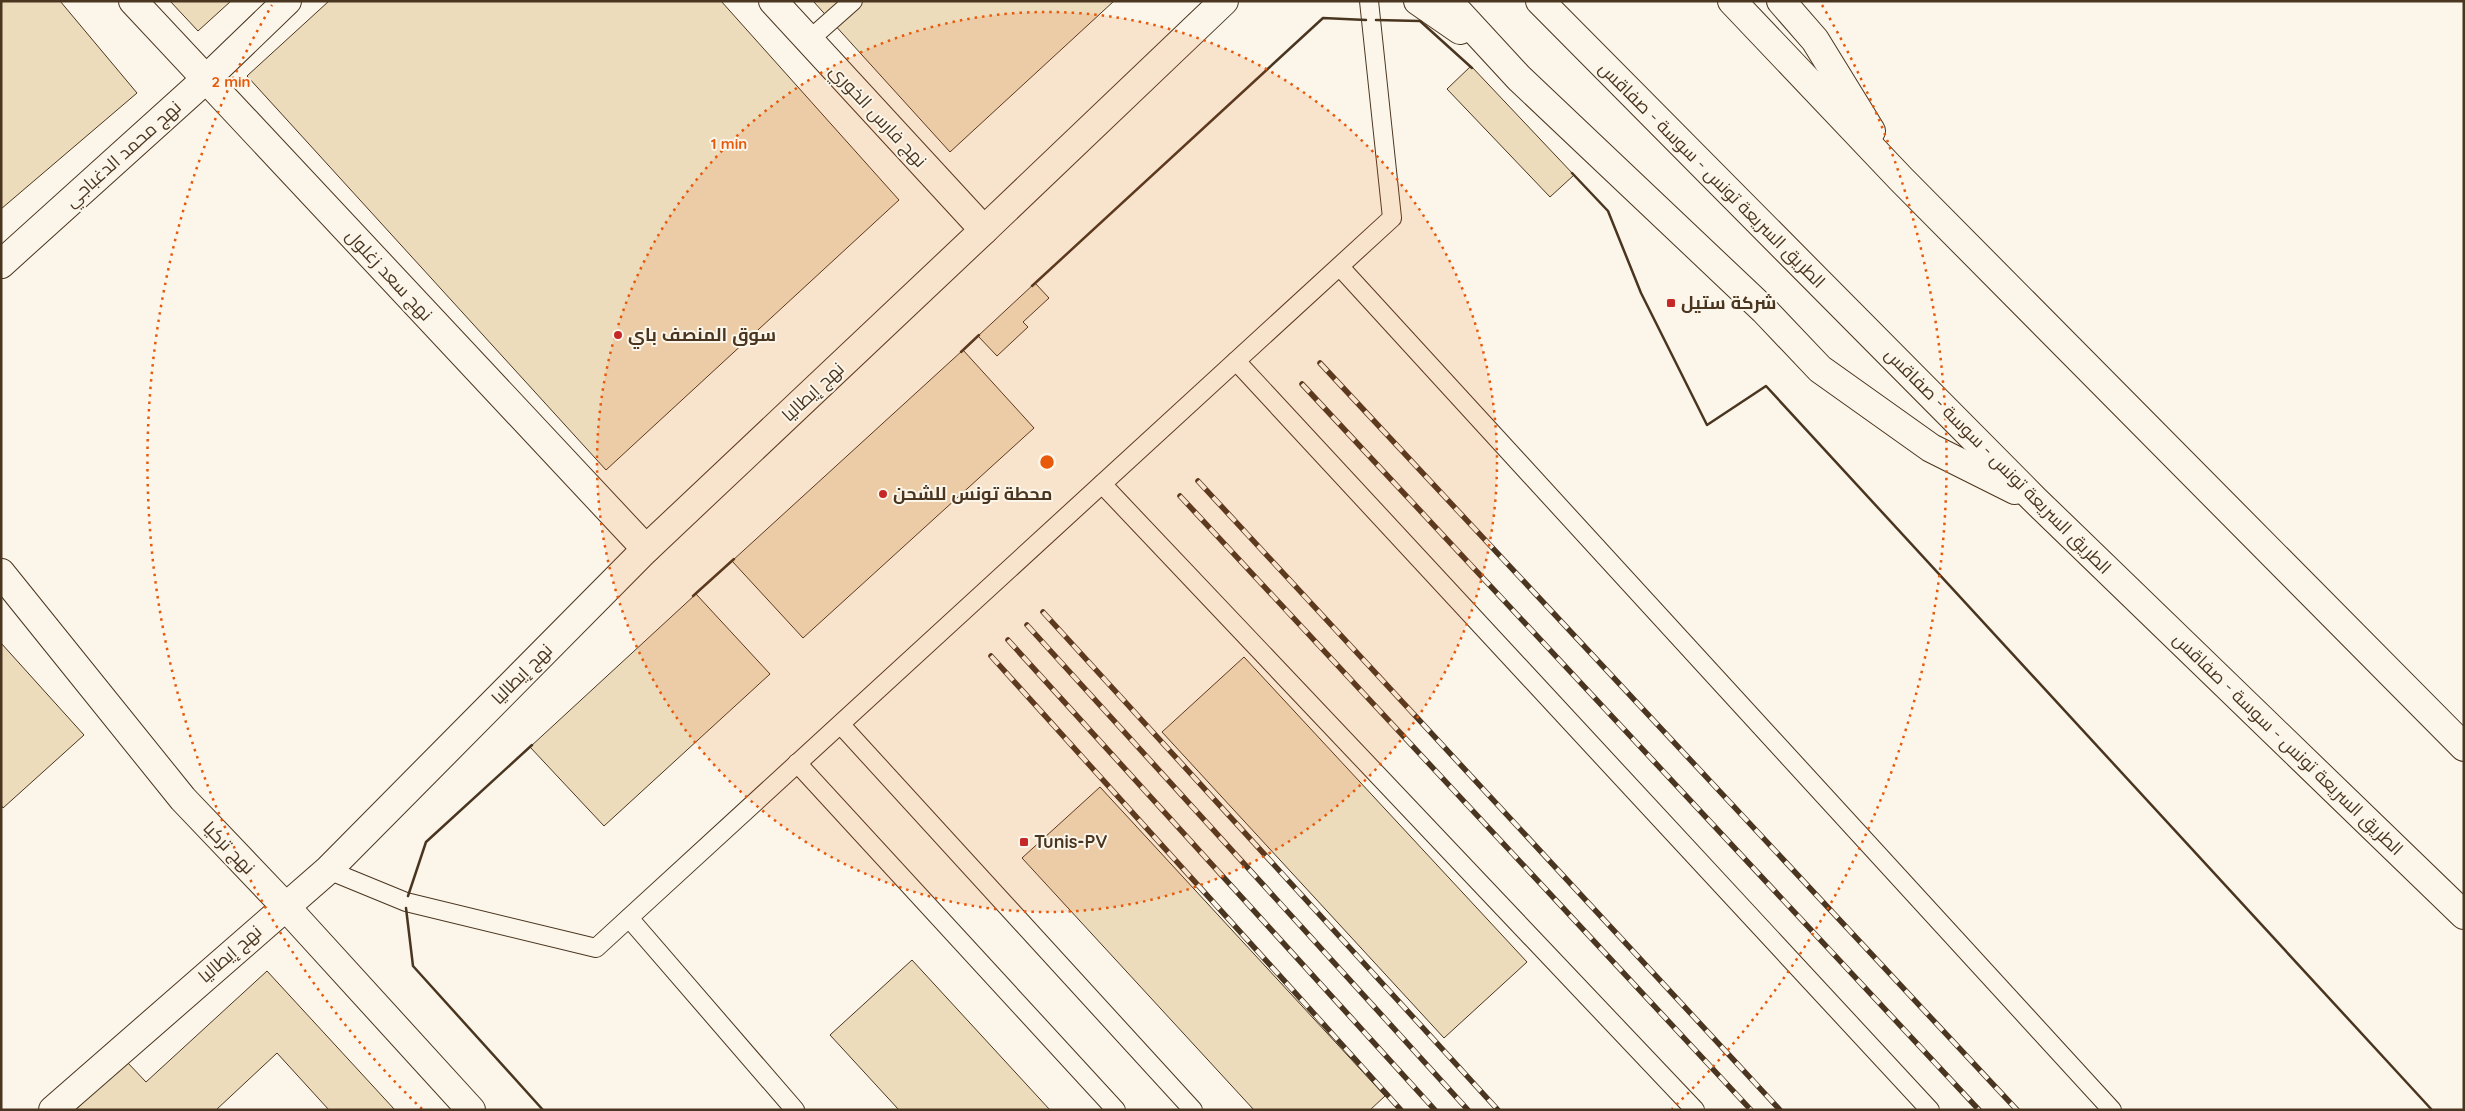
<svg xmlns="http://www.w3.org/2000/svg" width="2465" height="1111" font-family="Quicksand,Cairo,sans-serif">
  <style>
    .building { fill: #ecdcbc; stroke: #4a3520 }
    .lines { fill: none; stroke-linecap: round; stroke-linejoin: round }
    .lane-casing { stroke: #4a3520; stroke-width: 20 }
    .street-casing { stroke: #4a3520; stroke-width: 30 }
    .highway-casing { stroke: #4a3520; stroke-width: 30 }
    .lane { stroke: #fbf6e9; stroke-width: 18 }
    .street { stroke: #fbf6e9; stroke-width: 28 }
    .highway { stroke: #fbf6e9; stroke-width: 28 }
    .rail-casing { stroke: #4a3520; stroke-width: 5.5 }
    .rail { stroke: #fbf6e9; stroke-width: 4; stroke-dasharray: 11; stroke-linecap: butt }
    .wall { stroke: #4a3520; stroke-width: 2.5 }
    .ring { fill: none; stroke: #e8590c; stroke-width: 2.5; stroke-dasharray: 2.5 5 }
    .poi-dot { fill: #c62828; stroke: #fbf6e9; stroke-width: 2 }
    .labels { text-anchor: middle; stroke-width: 4; stroke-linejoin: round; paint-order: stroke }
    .street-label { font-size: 18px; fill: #4a3520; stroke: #fbf6e9 }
    .poi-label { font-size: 18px; font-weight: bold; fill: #4a3520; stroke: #fbf6e9; text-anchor: start }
    .centre { fill: #e8590c; stroke: #fbf6e9; stroke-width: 2.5 }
    .ring-label { font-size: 15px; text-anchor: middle; font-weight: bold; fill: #e8590c; stroke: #fbf6e9; stroke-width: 4; stroke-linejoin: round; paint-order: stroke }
  </style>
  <rect width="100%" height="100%" fill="#fbf6e9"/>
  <g class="building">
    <polygon points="1,1 60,1 137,93 1,209"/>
    <polygon points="170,1 231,1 198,31"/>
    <polygon points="329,1 721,1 899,200 606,470 247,76"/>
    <polygon points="813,1 1114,1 950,152"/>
    <polygon points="1471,66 1574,175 1550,197 1447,89"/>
    <polygon points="1035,283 1049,298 1023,322 1028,327 997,356 978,336"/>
    <polygon points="963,350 1034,428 803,638 732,561"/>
    <polygon points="696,594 770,674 604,826 530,747"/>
    <polygon points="1,643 84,735 3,808 1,805"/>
    <polygon points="1244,657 1527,962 1444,1038 1162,732"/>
    <polygon points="1100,787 1385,1096 1370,1110 1254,1110 1022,858"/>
    <polygon points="912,960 1050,1110 899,1110 830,1035"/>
    <polygon points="267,971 395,1110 329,1110 277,1053 216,1110 75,1110 127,1062 146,1082"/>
  </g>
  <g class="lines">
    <defs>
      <g id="lane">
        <polyline points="809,40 853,1"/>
        <polyline points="1340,267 2112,1110"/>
        <polyline points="1236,361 1930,1110"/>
        <polyline points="1102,484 1695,1110"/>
        <polyline points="841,725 1193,1110"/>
        <polyline points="797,763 1116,1110"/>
        <polyline points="328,870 406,902 596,948 1392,218 1369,1"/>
        <polyline points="629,918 795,1110"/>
      </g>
      <g id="street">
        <polyline points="133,1 646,549"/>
        <polyline points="1,264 206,79 287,1"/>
        <polyline points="1,573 183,799 285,906 471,1110"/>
        <polyline points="53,1110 328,870 646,549 984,230 773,1"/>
      </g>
      <g id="highway">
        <polyline points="1418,1 1460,30"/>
        <polyline points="1448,1 1519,78 1764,310 1820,369 1931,448 2015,490"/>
        <polyline points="1540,1 2035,500 2464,915"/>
        <polyline points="1732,1 1901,179 2464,747"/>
        <polyline points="1781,1 1815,40 1871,131"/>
        <polyline points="984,230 1224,1"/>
      </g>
    </defs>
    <use href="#lane" class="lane-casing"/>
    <use href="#street" class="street-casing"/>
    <use href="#highway" class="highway-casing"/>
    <use href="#lane" class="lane"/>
    <use href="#street" class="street"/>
    <use href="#highway" class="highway"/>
    <defs>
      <g id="rail">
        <polyline points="1320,363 2017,1110"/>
        <polyline points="1302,384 1979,1110"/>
        <polyline points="1198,481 1780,1110"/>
        <polyline points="1180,496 1751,1110"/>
        <polyline points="1043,612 1498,1110"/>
        <polyline points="1027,625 1468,1110"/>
        <polyline points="1008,640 1435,1110"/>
        <polyline points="991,656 1401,1110"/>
      </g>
    </defs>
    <use href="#rail" class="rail-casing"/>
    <use href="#rail" class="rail"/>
    <g class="wall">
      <polyline points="1376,20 1420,21 1472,68"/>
      <polyline points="1572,173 1608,211 1641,293 1707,425 1766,386 2432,1110"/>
      <polyline points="1032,286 1323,18 1366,20"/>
      <polyline points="961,352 979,335"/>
      <polyline points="693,596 734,559"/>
      <polyline points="408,896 426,842 532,745"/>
      <polyline points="406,908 413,966 543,1110"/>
    </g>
  </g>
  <circle cx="1047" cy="462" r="450" fill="#e8590c" fill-opacity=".12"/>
  <g class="ring">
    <circle cx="1047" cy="462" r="450"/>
    <path d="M422 1109A900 900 0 0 1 272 5M1822 5A900 900 0 0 1 1672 1109"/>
  </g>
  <g class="poi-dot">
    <rect x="1666" y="298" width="10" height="10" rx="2.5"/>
    <circle cx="618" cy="335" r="5"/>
    <circle cx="883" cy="494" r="5"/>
    <rect x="1019" y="837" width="10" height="10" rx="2.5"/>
  </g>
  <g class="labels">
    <g class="street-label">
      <text transform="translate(878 116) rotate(47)" y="6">نهج فارس الخوري</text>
      <text transform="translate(123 154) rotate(-42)" y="6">نهج محمد الدغباجي</text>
      <text transform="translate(1712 175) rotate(45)" y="6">الطريق السريعة تونس - سوسة - صفاقس</text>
      <text transform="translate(389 275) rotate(47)" y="6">نهج سعد زغلول</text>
      <text transform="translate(813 392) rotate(-43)" y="6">نهج إيطاليا</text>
      <text transform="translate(1998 461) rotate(45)" y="6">الطريق السريعة تونس - سوسة - صفاقس</text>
      <text transform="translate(522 674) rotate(-45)" y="6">نهج إيطاليا</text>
      <text transform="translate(2288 744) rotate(44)" y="6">الطريق السريعة تونس - سوسة - صفاقس</text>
      <text transform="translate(229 848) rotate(46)" y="6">نهج تركيا</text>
      <text transform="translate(230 954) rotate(-41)" y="6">نهج إيطاليا</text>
    </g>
    <g class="poi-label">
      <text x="1681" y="309">شركة ستيل</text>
      <text x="628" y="341">سوق المنصف باي</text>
      <text x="893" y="500">محطة تونس للشحن</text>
      <text x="1034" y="848">Tunis-PV</text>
    </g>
  </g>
  <circle cx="1047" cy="462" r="8" class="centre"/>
  <g class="ring-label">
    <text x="231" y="87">2 min</text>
    <text x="729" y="149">1 min</text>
  </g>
  <rect width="2465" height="1111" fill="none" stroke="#4a3520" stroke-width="5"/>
</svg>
